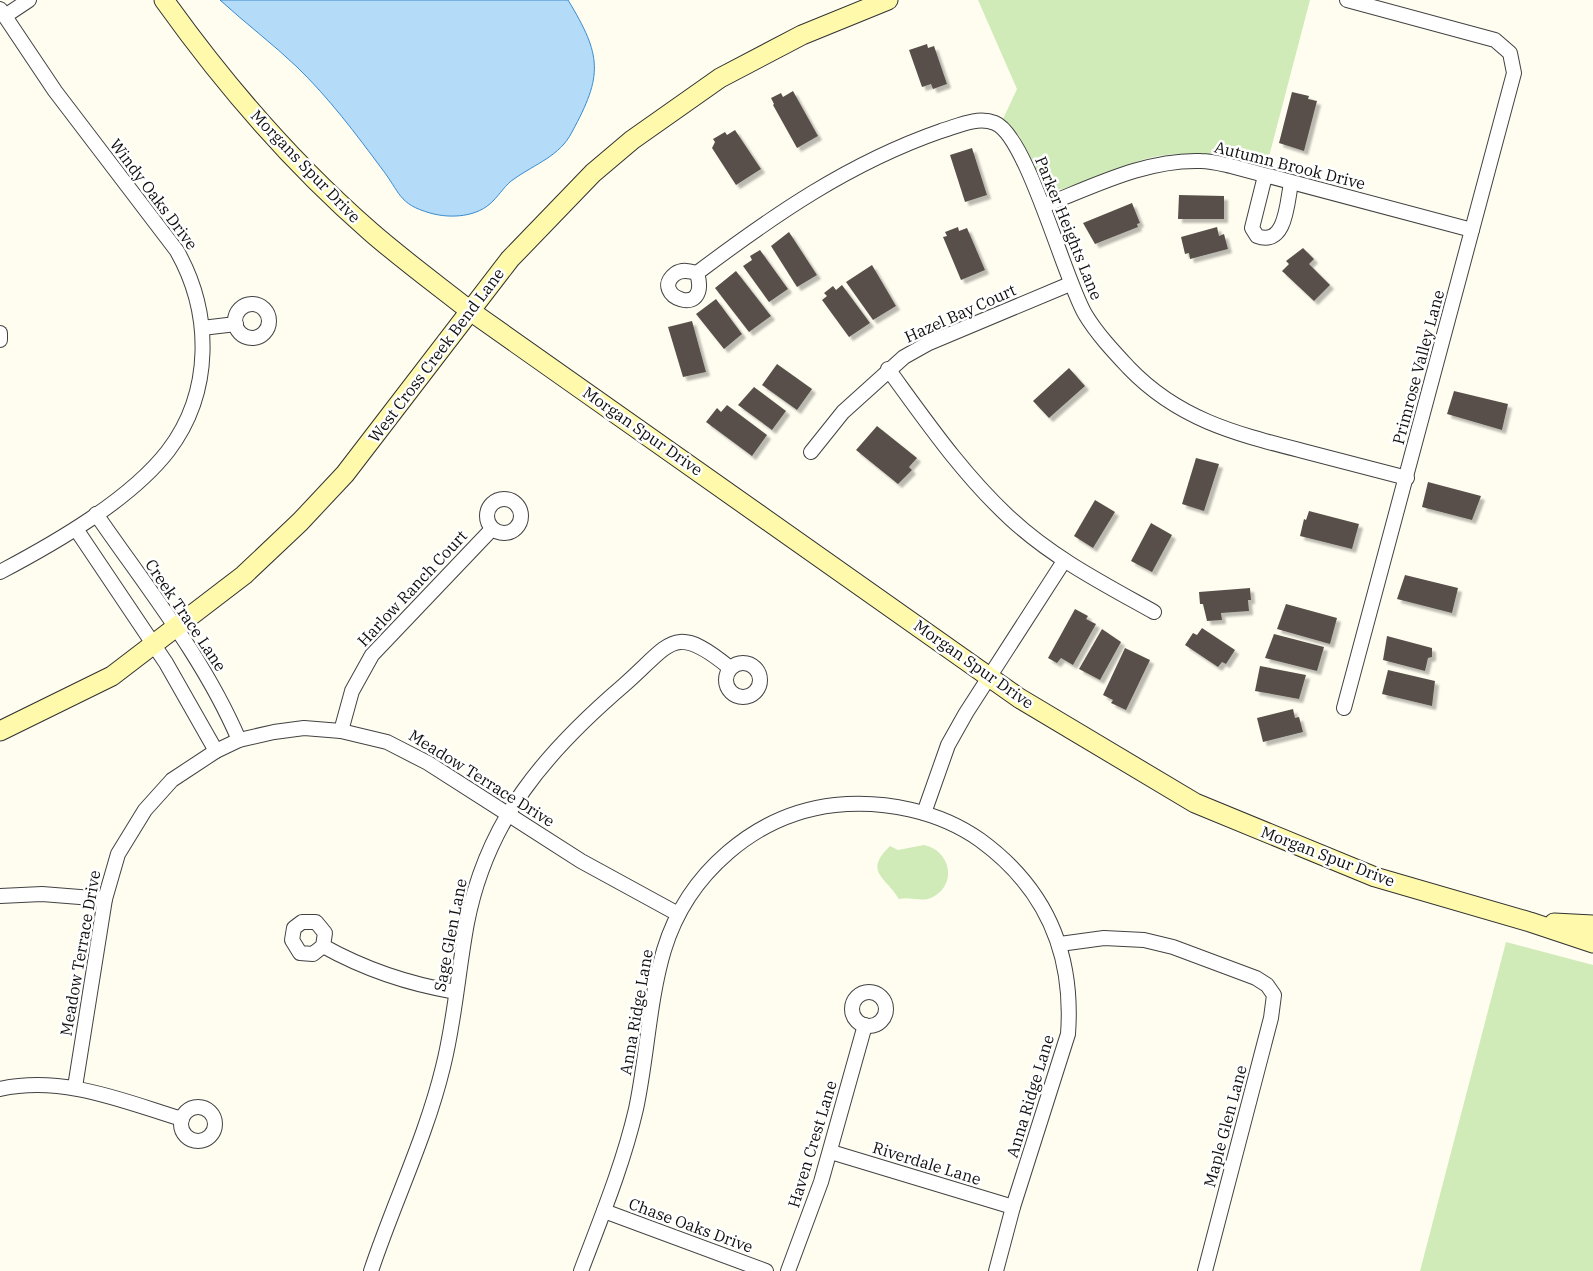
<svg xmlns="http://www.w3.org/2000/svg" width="1593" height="1271" font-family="'IBM Plex Serif',serif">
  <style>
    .green { fill: #d0ebb8 }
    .water { fill: #b4dbf8; stroke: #398cd0 }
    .building { fill: #58504b; filter: url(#shadow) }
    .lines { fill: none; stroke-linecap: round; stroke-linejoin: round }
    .street-casing { stroke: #424242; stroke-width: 16 }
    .secondary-casing { stroke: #313131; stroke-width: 21 }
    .street { stroke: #fff; stroke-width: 14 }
    .secondary { stroke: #fffaab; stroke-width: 19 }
    .labels { text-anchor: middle; stroke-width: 5; stroke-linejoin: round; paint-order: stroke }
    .street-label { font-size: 16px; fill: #0f0f0f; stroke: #fff }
  </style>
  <defs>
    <filter id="shadow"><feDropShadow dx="4" dy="4" stdDeviation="1" flood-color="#0004"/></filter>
  </defs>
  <rect width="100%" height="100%" fill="#fffdf0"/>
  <g class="green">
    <path d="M978,0H1310L1266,168C1228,159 1188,148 1149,158C1124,164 1064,194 1045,191L1039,185L1020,137L1003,119L1017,89Z"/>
    <path d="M924,845C950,850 958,884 933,897C922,903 911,896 899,899C886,877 863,872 890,846L898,850Z"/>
    <polygon points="1506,942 1593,965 1593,1271 1420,1271"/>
  </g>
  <path class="water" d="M220,0H568C602,56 603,75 572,132C560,156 535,164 514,179C506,184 500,194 493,201C478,217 451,219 430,213C398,204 400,192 382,169C356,134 329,98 297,67C273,44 245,23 220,0Z"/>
  <g class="building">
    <polygon points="927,44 928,48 934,46 947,84 933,89 931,84 922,87 909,50"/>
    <polygon points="793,91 818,136 797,148 773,105 774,104 771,98 781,93 783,97"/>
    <polygon points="1292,92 1309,96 1308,99 1317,101 1304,151 1279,143"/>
    <polygon points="735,130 761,169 736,185 712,148 715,142 713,139 725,132 727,135"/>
    <polygon points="972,148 987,195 965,202 950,155"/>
    <polygon points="1179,195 1224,196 1224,219 1178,219"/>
    <polygon points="1132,203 1140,223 1137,224 1138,227 1095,244 1083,223"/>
    <polygon points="958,227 959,231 967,228 985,270 961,280 943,237 947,236 945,232"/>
    <polygon points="1217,227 1219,236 1224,234 1228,249 1190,259 1189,253 1185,254 1181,237"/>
    <polygon points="789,232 817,275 797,287 771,246"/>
    <polygon points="1303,248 1314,259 1309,264 1330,285 1314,301 1282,271 1289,264 1286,261"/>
    <polygon points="760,250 788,289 769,302 743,266 752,260 750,256"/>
    <polygon points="872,265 896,306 873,320 846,282"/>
    <polygon points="736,271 771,316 749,332 715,288"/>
    <polygon points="842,285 870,323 849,337 822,300 827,296 824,293 833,286 836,290"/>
    <polygon points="716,299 742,334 724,349 696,314"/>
    <polygon points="692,321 706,372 683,377 668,327"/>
    <polygon points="777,364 812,389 797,410 762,385"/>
    <polygon points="1069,368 1085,386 1049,418 1033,401"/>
    <polygon points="754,387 786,411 772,430 738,405"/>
    <polygon points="1454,391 1508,404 1502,430 1447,414"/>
    <polygon points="727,405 767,435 752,456 706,422 717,408 721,412"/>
    <polygon points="877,426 917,458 909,467 912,470 898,484 856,450"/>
    <polygon points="1196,458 1219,464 1204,511 1182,504"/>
    <polygon points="1428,482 1481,496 1472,520 1422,507"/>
    <polygon points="1095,500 1115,512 1093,548 1074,536"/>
    <polygon points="1309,511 1359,524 1352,549 1300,536 1304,519 1306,520"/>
    <polygon points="1151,523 1172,535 1152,572 1131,561"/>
    <polygon points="1405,575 1458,588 1452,613 1397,599"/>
    <polygon points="1250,588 1251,600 1248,600 1249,611 1221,613 1222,620 1207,621 1203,604 1200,604 1199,592"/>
    <polygon points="1286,604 1337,618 1330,644 1277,629"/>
    <polygon points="1075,609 1088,616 1086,619 1096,624 1073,665 1061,658 1057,663 1048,658"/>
    <polygon points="1202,628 1235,650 1226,664 1222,662 1218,667 1185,645 1193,633 1197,635"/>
    <polygon points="1102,629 1121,642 1100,680 1079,669"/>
    <polygon points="1274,634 1324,647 1317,671 1265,658"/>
    <polygon points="1387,636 1432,648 1432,657 1428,658 1425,671 1383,660"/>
    <polygon points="1125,648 1150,660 1126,710 1111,703 1113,700 1103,695"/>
    <polygon points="1260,666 1306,675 1299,699 1255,691"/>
    <polygon points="1388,670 1435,681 1432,706 1382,694"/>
    <polygon points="1293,709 1295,718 1299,717 1303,732 1263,742 1257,718"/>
  </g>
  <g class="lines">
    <defs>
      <g id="street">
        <path d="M0,9L55,91L177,251C212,313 213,392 168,451C130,500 55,543 0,572"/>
        <polyline points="5,16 29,0"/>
        <path d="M1265,176L1252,228L1257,236C1286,247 1287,203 1291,183"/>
        <path d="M1043,206C1094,186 1146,159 1201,161C1211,161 1222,164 1231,166L1472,230"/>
        <path d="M697,273C711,321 648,295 675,274C682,269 690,271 697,273C774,215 849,163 941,131C958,126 977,116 995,123C1027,136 1064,278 1085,314C1097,334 1114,352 1129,368C1179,420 1237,434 1303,451C1337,460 1372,469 1407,478"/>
        <circle cx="252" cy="321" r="17"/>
        <polyline points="202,328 236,324"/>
        <polyline points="0,333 0,340"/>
        <path d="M888,369C926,421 963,475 1011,519C1053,558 1104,584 1154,612"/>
        <polyline points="811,452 843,412 904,357 929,343 1070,284"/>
        <circle cx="504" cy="516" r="17"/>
        <path d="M96,514C147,588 204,658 239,740"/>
        <polyline points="76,529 166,663 216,751"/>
        <circle cx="743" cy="680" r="17"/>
        <polyline points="1344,708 1514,73 1510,53 1495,40 1347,0"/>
        <polyline points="341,731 352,691 372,655 492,529"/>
        <polyline points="924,813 948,745 966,713 1064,561"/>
        <polyline points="0,896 42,894 105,899"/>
        <polyline points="1060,944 1104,938 1144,940 1173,947 1256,978 1267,985 1274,995 1271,1018 1205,1271"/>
        <path d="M323,946L325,933L316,922H302L294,928L292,940L300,953L313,954L323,946C366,970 408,984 456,992"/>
        <circle cx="869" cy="1009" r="17"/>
        <polyline points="75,1087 105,899 118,854 145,810 172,780 216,751 239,740 274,732 304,728 341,731 387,742 428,763 581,861 678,914"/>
        <path d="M0,1089C63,1075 123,1101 182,1119"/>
        <circle cx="198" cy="1124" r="17"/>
        <polyline points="831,1152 1013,1207"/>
        <polyline points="604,1211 766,1271"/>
        <path d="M371,1271C394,1202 426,1137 443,1067C455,1020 458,971 467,923C487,819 547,751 624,685C671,644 673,621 730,668"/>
        <path d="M581,1271C601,1218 623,1165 636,1109C647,1058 649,1000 664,950C687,874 755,814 835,805C885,800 939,811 980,840C1046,888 1074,953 1068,1034L1013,1207L996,1271"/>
        <polyline points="788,1271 821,1182 865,1025"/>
      </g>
      <g id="secondary">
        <path d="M164,0C224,84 293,164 371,232C402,259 436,284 469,310L1019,698L1195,803L1375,877L1530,922L1593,943"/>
        <polyline points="0,731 112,676 244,575 300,522 345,474 510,259 593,173 632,140 720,78 802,35 888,0"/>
        <polyline points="1554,923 1593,925"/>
      </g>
    </defs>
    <use href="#street" class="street-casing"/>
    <use href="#secondary" class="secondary-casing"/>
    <use href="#street" class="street"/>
    <use href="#secondary" class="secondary"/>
  </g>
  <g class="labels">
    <g class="street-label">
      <text transform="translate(1290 165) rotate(14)" y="6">Autumn Brook Drive</text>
      <text transform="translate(306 166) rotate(46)" y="6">Morgans Spur Drive</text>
      <text transform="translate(154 194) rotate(53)" y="6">Windy Oaks Drive</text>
      <text transform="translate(1069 228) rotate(68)" y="6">Parker Heights Lane</text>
      <text transform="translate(960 313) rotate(-24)" y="6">Hazel Bay Court</text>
      <text transform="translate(436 355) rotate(-53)" y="6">West Cross Creek Bend Lane</text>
      <text transform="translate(1418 367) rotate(-75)" y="6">Primrose Valley Lane</text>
      <text transform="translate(643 431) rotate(35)" y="6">Morgan Spur Drive</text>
      <text transform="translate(412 588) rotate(-47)" y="6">Harlow Ranch Court</text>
      <text transform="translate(186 615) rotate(56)" y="6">Creek Trace Lane</text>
      <text transform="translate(974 664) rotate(35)" y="6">Morgan Spur Drive</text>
      <text transform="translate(482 778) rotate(32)" y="6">Meadow Terrace Drive</text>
      <text transform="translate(1328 856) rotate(21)" y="6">Morgan Spur Drive</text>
      <text transform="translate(450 935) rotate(-79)" y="6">Sage Glen Lane</text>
      <text transform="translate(80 953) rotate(-80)" y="6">Meadow Terrace Drive</text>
      <text transform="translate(636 1012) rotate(-80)" y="6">Anna Ridge Lane</text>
      <text transform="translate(1030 1096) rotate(-73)" y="6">Anna Ridge Lane</text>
      <text transform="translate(1225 1126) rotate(-75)" y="6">Maple Glen Lane</text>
      <text transform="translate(812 1144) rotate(-73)" y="6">Haven Crest Lane</text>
      <text transform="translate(927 1163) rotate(17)" y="6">Riverdale Lane</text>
      <text transform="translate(691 1225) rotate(20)" y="6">Chase Oaks Drive</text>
    </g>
  </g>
</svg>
